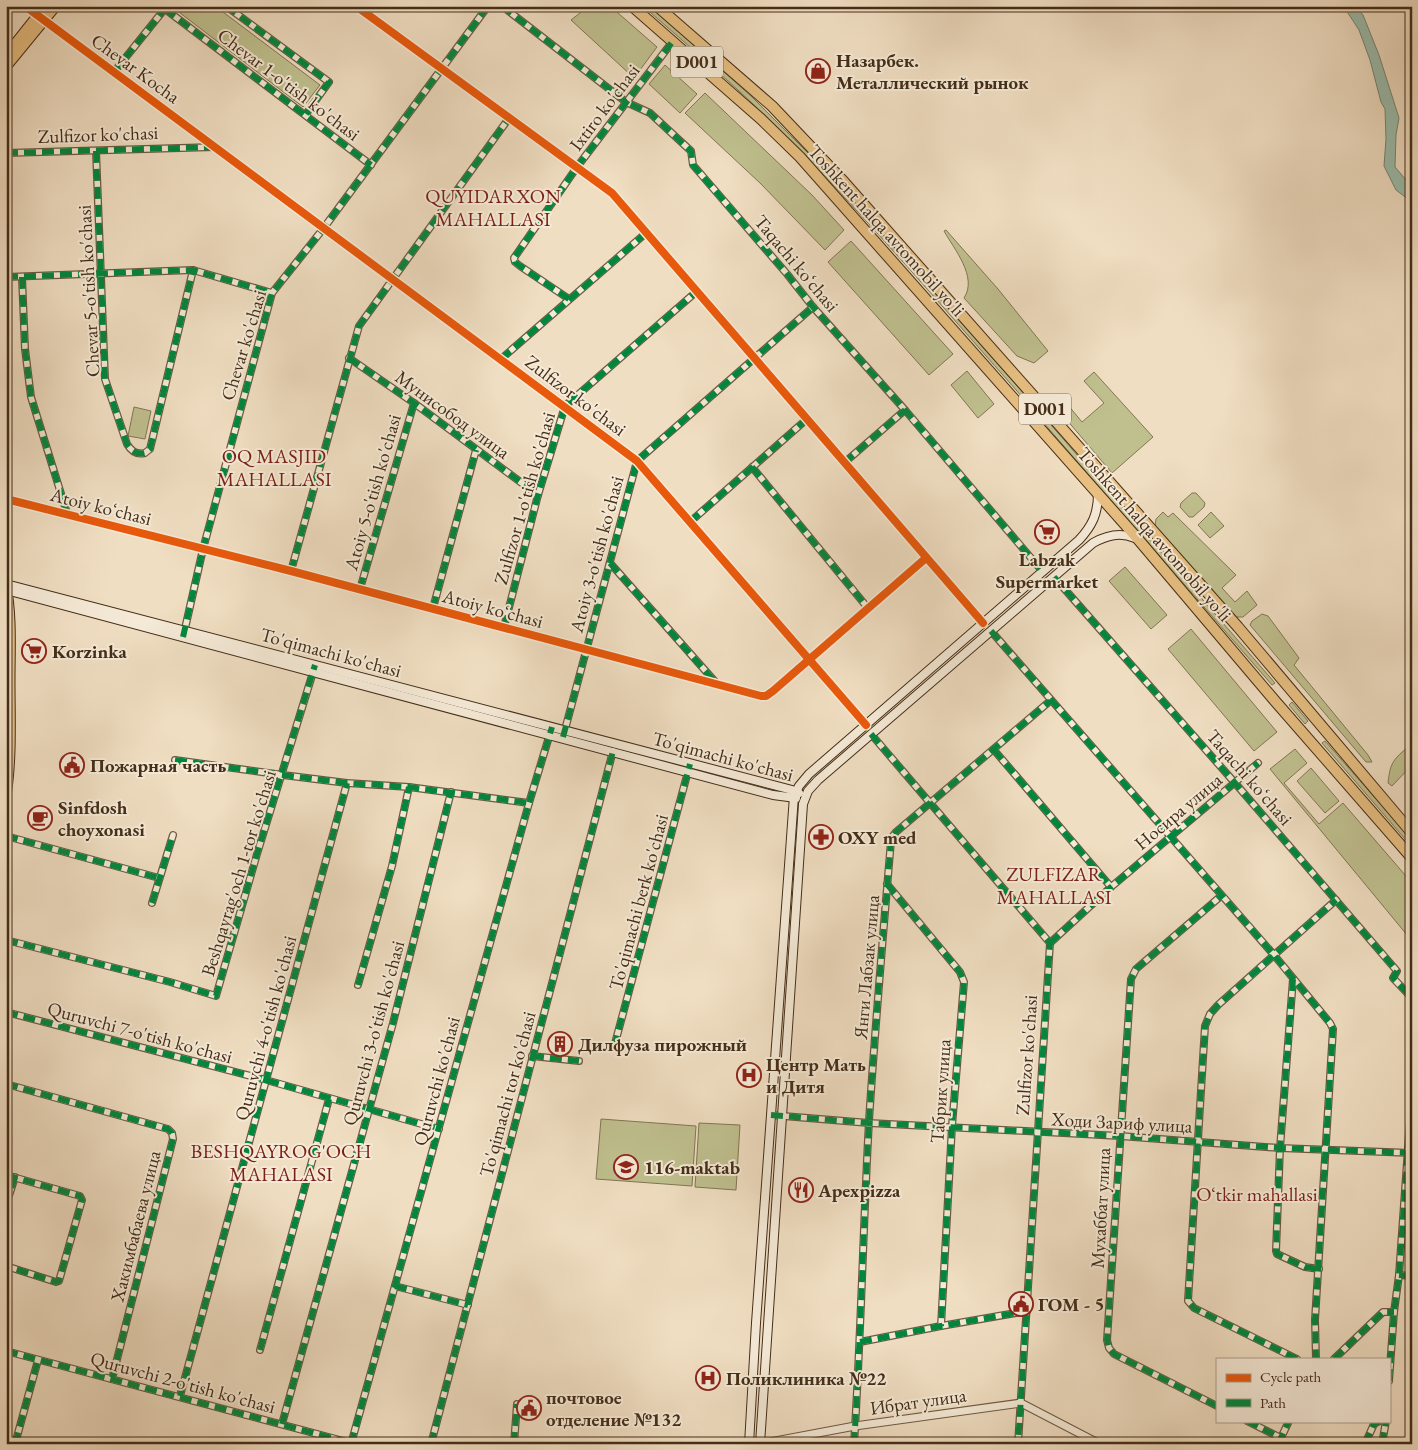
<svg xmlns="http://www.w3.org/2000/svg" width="1418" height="1450" font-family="'EB Garamond',serif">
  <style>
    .green { fill: #c0c08f; stroke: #827654 }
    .water { fill: #9bbdad; stroke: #788371 }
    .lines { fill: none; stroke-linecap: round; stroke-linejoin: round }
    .minor-casing { stroke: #6f5942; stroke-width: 8 }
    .tertiary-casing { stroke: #6f5942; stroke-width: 9 }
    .secondary-casing { stroke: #442d18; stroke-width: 10 }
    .primary-casing { stroke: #442d18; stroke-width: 11 }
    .trunk-casing { stroke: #442d18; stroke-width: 12 }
    .minor { stroke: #f5ead7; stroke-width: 5.5 }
    .tertiary { stroke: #f5ead7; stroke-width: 7 }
    .secondary { stroke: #f5ead7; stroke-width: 8 }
    .primary { stroke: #e8bf81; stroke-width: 9 }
    .trunk { stroke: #e8bf81; stroke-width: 10 }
    .quiet { stroke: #00873e; stroke-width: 6; stroke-dasharray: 12 6; stroke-linecap: butt }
    .cycleway-casing { stroke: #f5ead7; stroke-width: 11 }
    .cycleway { stroke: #e8590c; stroke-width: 8 }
    .labels { text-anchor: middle; stroke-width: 4; stroke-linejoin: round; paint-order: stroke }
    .shield { fill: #f5ead7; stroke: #796651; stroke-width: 1 }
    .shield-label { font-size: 18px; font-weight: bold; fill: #442d18 }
    .poi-label { font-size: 19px; font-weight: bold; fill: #442d18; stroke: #f5ead7; text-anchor: start }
    .street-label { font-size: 19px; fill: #442d18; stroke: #f5ead7 }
    .neighbourhood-label { font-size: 20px; fill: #7a1f14; stroke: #f5ead7 }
  </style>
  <rect width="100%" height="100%" fill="#f0dec2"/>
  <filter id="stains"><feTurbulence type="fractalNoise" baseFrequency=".004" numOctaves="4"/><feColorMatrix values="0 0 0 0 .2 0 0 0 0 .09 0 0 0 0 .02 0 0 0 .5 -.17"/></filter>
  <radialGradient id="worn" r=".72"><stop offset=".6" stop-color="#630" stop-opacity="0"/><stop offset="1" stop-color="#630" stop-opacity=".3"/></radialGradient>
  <g class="green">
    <polygon points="171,6 215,6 320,85 303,107"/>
    <polygon points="589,6 610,6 657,47 634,78 571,20"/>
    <path d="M643,6H650L752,97L813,158L853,201L1027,397L1024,399C945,310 867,218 783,133C739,89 691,48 643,6Z"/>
    <polygon points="665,65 697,94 680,113 649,84"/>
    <polygon points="705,93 812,195 844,230 825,250 760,183 685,113"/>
    <path d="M946,230L998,289L1048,351L1034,363L1017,356L964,298C978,277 954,249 944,231Z"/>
    <polygon points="851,241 953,354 929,375 828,262"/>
    <polygon points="967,371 994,404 978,418 951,385"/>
    <polygon points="1094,372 1153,437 1112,473 1060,412 1058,405 1063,399 1082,422 1104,403 1084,381"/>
    <polygon points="134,407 151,411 145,439 128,436"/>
    <polygon points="1045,418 1275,683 1272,685 1042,421"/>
    <polygon points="1192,493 1196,493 1205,503 1204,507 1193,517 1189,517 1180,507 1181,503"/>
    <polygon points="1163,512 1168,517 1173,513 1236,575 1222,588 1235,602 1247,591 1257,605 1243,617 1235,617 1155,526 1156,519"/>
    <polygon points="1211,512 1224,526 1210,538 1198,525"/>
    <polygon points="1125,567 1167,615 1151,629 1109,581"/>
    <polygon points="1262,614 1268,616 1299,658 1294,665 1368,755 1372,762 1366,762 1250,625 1252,621"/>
    <polygon points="1191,629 1277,732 1254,751 1168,649"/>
    <polygon points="1292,702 1308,721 1305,724 1289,705"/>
    <polygon points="1325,741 1412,840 1412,847 1322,743"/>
    <path d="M1407,748L1412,753V765L1392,786L1388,783C1390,765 1392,760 1407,748Z"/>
    <polygon points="1295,749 1307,763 1284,783 1319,824 1343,803 1412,883 1412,941 1270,769"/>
    <polygon points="1311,768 1339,801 1325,813 1297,781"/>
    <polygon points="601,1119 696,1126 692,1186 596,1179"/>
    <polygon points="699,1123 740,1125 736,1190 695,1187"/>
  </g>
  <polygon class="water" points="1340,6 1355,6 1363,15 1379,55 1399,118 1396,135 1395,167 1412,187 1412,202 1396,190 1384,166 1386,139 1385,109 1381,102 1370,60 1359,30 1346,10"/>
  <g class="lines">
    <defs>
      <g id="minor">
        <polyline points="226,6 329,82 306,114"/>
        <polyline points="356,6 612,193 983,623"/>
        <polyline points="502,6 626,102 650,113 691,151 693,165 787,274 813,307 905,410 1043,572"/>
        <polyline points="165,9 371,165"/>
        <polyline points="114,72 167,6"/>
        <path d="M96,151L105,379L127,444C131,451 137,455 145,453L150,449L193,270"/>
        <polyline points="6,153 215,147"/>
        <polyline points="6,277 193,270 272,293"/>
        <polyline points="22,277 25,349 31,397 67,513"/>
        <polyline points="569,299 520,266 515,262 514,258 577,167 673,41"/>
        <polyline points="349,358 414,403 538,495"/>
        <polyline points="501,359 646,233"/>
        <polyline points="844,463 905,410"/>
        <polyline points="752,467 867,607"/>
        <polyline points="6,499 291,571 761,696 766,696 773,691 926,558"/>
        <polyline points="690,522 807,419"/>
        <polyline points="610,563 718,685"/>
        <polyline points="291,571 359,326 509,118"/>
        <polyline points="1054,577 1235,783 1397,971 1393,978 1412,998"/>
        <polyline points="360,589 414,403"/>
        <polyline points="433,608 476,450"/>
        <polyline points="504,627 538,495 565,406 696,292"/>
        <polyline points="991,631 1274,955 1330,1023 1333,1029 1315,1320 1316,1359"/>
        <polyline points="184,633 203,549 272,293 323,229 488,6"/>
        <polyline points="871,734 1050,943 1018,1444"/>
        <polyline points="563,737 637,461 813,307"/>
        <polyline points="994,750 1111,887"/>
        <polyline points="175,760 283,775 347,783 409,787 529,803"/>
        <polyline points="6,836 159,878"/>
        <polyline points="887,884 960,972 964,982 952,1126 941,1326"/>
        <polyline points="152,903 173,835"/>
        <polyline points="6,940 170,982 216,996 257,854 314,669"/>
        <polyline points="1050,943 1111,887 1258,763"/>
        <polyline points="1293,979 1280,1148 1276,1251 1277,1254 1305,1267 1319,1269"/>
        <polyline points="358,985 392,866 409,787"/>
        <polyline points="6,1012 266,1080 439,1129"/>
        <polyline points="614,1047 690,764"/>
        <polyline points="532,1056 579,1061"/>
        <polyline points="6,1084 168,1129 172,1133 173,1139 112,1379"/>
        <polyline points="771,1115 869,1123 1120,1136 1280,1148 1412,1153"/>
        <polyline points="6,1175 80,1196 82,1200 59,1281 56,1282 6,1266"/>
        <polyline points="6,1205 15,1177"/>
        <polyline points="1399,1275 1412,1276"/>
        <polyline points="395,1286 468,1305"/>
        <polyline points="860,1342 941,1326 1027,1311"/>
        <polyline points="260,1350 329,1099"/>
        <polyline points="6,1351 351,1443"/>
        <polyline points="1297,1359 1194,1308 1188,1301 1205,1026 1210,1014 1218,1005 1336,900"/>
        <polyline points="1334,1359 1383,1312 1394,1312"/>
        <polyline points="1389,1381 1394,1312 1399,1275 1412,1092"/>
        <polyline points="180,1396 347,783"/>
        <polyline points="1217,1406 1114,1354 1109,1348 1107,1340 1131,979 1136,969 1221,896"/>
        <polyline points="1247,1421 1281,1438"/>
        <polyline points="282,1424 393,1023 451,792"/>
        <polyline points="15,1444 38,1360"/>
        <polyline points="351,1444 529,803 552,727"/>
        <polyline points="431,1444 613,751"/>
        <polyline points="514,1444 517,1404"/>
        <polyline points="732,1444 749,1443"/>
        <path d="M854,1444C861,1336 863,1229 869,1121C875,1028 883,935 891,841L893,836L896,832L1050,701"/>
        <polyline points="1278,1444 1289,1421"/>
        <polyline points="1365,1444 1374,1424 1380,1421"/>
        <polyline points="1382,1444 1386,1421"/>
      </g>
      <g id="tertiary">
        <polyline points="25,6 637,461 866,725"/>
        <polyline points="760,1443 770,1442 855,1426 1021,1403 1100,1444"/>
      </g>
      <g id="secondary">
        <polyline points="6,584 796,791 799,793"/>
        <polyline points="6,590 773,795 796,798"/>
        <path d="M749,1444L756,1323L794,796L799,786L809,774L1079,540C1092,526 1098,514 1098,494"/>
        <path d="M760,1444L803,804L808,791L818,780L1093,543C1107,535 1120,532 1135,538"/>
      </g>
      <g id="primary">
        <polyline points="6,55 45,6"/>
        <polyline points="6,67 56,6"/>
        <path d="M6,585C12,616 10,648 10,681C10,719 12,758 6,796"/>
      </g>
      <g id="trunk">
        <polyline points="632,6 761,119 800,157 1137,538 1275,701 1412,858"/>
        <polyline points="657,6 772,106 844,182 1238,627 1412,833"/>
      </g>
    </defs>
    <use href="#minor" class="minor-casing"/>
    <use href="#tertiary" class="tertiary-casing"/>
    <use href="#secondary" class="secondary-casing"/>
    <use href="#primary" class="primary-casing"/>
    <use href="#trunk" class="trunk-casing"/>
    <use href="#minor" class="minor"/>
    <use href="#tertiary" class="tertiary"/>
    <use href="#secondary" class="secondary"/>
    <use href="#primary" class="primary"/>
    <use href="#trunk" class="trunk"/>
    <g class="quiet">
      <polyline points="226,6 329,82 306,114"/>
      <polyline points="502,6 626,102 650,113 691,151 693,165 787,274 813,307 905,410 1043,572"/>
      <polyline points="165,9 371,165"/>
      <polyline points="114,72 167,6"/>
      <path d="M96,151L105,379L127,444C131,451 137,455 145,453L150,449L193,270"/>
      <polyline points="6,153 215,147"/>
      <polyline points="6,277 193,270 272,293"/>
      <polyline points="22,277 25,349 31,397 67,513"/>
      <polyline points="569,299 520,266 515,262 514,258 577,167 673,41"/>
      <polyline points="349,358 414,403 538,495"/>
      <polyline points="501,359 646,233"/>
      <polyline points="844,463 905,410"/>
      <polyline points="752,467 867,607"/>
      <polyline points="690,522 807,419"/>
      <polyline points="610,563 716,683"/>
      <polyline points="291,571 359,326 509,118"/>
      <polyline points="1054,577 1235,783 1397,971 1393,978 1412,998"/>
      <polyline points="360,589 414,403"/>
      <polyline points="433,608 476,450"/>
      <polyline points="504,627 538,495 565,406 696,292"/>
      <polyline points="991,631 1274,955 1330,1023 1333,1029 1315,1320 1316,1359"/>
      <polyline points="183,637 203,549 272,293 323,229 488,6"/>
      <polyline points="871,734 1050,943 1018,1444"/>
      <polyline points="563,737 637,461 813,307"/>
      <polyline points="994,750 1111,887"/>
      <polyline points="175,760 283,775 347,783 409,787 529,803"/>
      <polyline points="6,836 159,878"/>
      <polyline points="887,884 960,972 964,982 952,1126 941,1326"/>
      <polyline points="152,903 173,835"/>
      <polyline points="6,940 170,982 216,996 257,854 315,665"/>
      <polyline points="1050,943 1111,887 1258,763"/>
      <polyline points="1293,979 1280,1148 1276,1251 1277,1254 1305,1267 1319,1269"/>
      <polyline points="358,985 392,866 409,787"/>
      <polyline points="6,1012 266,1080 439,1129"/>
      <polyline points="614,1047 690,764"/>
      <polyline points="532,1056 579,1061"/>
      <polyline points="6,1084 168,1129 172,1133 173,1139 112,1379"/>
      <polyline points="771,1115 869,1123 1120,1136 1280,1148 1412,1153"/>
      <polyline points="6,1175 80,1196 82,1200 59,1281 56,1282 6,1266"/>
      <polyline points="6,1205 15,1177"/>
      <polyline points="1399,1275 1412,1276"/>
      <polyline points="395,1286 468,1305"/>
      <polyline points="860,1342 941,1326 1027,1311"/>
      <polyline points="260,1350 329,1099"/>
      <polyline points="6,1351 351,1443"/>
      <polyline points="1297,1359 1194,1308 1188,1301 1205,1026 1210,1014 1218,1005 1336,900"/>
      <polyline points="1334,1359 1383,1312 1394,1312"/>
      <polyline points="1389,1381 1394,1312 1399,1275 1412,1092"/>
      <polyline points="180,1396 347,783"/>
      <polyline points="1217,1406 1114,1354 1109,1348 1107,1340 1131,979 1136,969 1221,896"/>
      <polyline points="1247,1421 1281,1438"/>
      <polyline points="282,1424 393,1023 451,792"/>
      <polyline points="15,1444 38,1360"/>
      <polyline points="351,1444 529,803 552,727"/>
      <polyline points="431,1444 613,751"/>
      <polyline points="514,1444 517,1404"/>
      <polyline points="732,1444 749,1443"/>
      <path d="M854,1444C861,1336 863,1229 869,1121C875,1028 883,935 891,841L893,836L896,832L1050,701"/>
      <polyline points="1278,1444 1289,1421"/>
      <polyline points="1365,1444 1374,1424 1380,1421"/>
      <polyline points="1382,1444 1386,1421"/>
    </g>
    <defs>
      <g id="cycleway">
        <polyline points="25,6 637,461 866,725"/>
        <polyline points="356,6 612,193 983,623"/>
        <polyline points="6,499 291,571 761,696 766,696 773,691 926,558"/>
      </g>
    </defs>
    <use href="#cycleway" class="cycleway-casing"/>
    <use href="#cycleway" class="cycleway"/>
  </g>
  <defs>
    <symbol id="shop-ring" viewBox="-11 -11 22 22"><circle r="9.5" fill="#f5ead7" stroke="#8f2418" stroke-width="1.5"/><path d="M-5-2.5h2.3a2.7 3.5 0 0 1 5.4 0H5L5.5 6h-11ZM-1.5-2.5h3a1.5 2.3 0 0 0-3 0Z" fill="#8f2418"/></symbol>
    <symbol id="supermarket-ring" viewBox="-11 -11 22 22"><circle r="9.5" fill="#f5ead7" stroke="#8f2418" stroke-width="1.5"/><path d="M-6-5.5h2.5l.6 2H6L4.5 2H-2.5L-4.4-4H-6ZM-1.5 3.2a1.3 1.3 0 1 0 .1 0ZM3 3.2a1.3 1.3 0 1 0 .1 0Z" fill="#8f2418"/></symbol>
    <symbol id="civic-ring" viewBox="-11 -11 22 22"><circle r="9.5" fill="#f5ead7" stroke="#8f2418" stroke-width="1.5"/><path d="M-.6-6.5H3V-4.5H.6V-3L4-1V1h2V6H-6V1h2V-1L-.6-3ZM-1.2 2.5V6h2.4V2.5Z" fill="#8f2418"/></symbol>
    <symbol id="cafe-ring" viewBox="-11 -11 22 22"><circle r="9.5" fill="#f5ead7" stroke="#8f2418" stroke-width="1.5"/><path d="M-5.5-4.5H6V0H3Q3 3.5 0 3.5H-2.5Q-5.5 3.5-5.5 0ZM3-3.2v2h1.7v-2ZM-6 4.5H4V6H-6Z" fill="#8f2418"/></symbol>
    <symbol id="pharmacy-ring" viewBox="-11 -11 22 22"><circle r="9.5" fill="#f5ead7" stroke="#8f2418" stroke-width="1.5"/><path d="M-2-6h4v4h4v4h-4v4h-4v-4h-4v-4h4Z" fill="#8f2418"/></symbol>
    <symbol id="building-ring" viewBox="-11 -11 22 22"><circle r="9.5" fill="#f5ead7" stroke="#8f2418" stroke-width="1.5"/><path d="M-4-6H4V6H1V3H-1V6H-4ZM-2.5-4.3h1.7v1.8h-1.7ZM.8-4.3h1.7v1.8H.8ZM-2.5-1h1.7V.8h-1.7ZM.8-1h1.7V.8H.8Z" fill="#8f2418"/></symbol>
    <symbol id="hospital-ring" viewBox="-11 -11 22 22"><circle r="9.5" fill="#f5ead7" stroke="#8f2418" stroke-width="1.5"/><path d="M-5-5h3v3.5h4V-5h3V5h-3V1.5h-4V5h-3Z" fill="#8f2418"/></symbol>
    <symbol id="school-ring" viewBox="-11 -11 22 22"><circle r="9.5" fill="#f5ead7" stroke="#8f2418" stroke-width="1.5"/><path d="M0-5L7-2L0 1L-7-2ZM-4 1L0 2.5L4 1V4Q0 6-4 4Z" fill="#8f2418"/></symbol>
    <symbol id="restaurant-ring" viewBox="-11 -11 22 22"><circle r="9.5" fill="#f5ead7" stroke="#8f2418" stroke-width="1.5"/><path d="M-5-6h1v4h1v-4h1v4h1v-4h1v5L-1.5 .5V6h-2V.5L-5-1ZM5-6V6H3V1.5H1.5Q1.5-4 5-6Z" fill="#8f2418"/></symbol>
  </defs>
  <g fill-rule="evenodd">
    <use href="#shop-ring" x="804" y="57" width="28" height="28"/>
    <use href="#supermarket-ring" x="1033" y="518" width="28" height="28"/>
    <use href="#supermarket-ring" x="20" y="637" width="28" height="28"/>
    <use href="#civic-ring" x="58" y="751" width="28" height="28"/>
    <use href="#cafe-ring" x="26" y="804" width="28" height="28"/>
    <use href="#pharmacy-ring" x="807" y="823" width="28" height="28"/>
    <use href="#building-ring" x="546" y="1030" width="28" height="28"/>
    <use href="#hospital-ring" x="735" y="1061" width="28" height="28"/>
    <use href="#school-ring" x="612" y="1153" width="28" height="28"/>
    <use href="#restaurant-ring" x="787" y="1176" width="28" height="28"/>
    <use href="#civic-ring" x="1007" y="1290" width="28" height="28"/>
    <use href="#hospital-ring" x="694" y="1364" width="28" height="28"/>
    <use href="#civic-ring" x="515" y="1394" width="28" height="28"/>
  </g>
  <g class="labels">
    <g class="shield">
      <rect x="671" y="46.5" width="52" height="31" rx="4"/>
      <rect x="1019" y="393.5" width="52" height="31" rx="4"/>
    </g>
    <g class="shield-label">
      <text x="697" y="68">D001</text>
      <text x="1045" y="415">D001</text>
    </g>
    <g class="poi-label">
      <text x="836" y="67">Назарбек.<tspan x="836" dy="22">Металлический рынок</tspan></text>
      <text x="1047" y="566" text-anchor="middle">Labzak<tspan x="1047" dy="22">Supermarket</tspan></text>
      <text x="52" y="658">Korzinka</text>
      <text x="90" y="772">Пожарная часть</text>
      <text x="58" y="814">Sinfdosh<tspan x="58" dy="22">choyxonasi</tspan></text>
      <text x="838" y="844">OXY med</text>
      <text x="578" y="1051">Дилфуза пирожный</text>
      <text x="766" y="1071">Центр Мать<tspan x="766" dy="22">и Дитя</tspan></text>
      <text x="644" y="1174">116-maktab</text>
      <text x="818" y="1197">Apexpizza</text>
      <text x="1038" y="1311">ГОМ - 5</text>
      <text x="726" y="1385">Поликлиника №22</text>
      <text x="546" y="1404">почтовое<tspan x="546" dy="22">отделение №132</tspan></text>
    </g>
    <g class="street-label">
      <text transform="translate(136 68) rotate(36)" y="7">Chevar Kocha</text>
      <text transform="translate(289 84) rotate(37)" y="7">Chevar 1-o'tish ko'chasi</text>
      <text transform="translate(604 107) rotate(-53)" y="7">Ixtiro ko'chasi</text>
      <text transform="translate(98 134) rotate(-2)" y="7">Zulfizor ko'chasi</text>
      <text transform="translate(887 230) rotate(48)" y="7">Toshkent halqa avtomobil yo'li</text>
      <text transform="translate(797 263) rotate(50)" y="7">Taqachi koʻchasi</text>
      <text transform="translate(88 291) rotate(-93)" y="7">Chevar 5-o'tish ko'chasi</text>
      <text transform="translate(243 345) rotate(-73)" y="7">Chevar ko'chasi</text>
      <text transform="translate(576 395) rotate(37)" y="7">Zulfizor ko'chasi</text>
      <text transform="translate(453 414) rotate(36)" y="7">Мунисобод улица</text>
      <text transform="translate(372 492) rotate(-74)" y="7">Atoiy 5-o'tish ko'chasi</text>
      <text transform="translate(524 498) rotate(-74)" y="7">Zulfizor 1-o'tish ko'chasi</text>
      <text transform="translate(101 506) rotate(14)" y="7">Atoiy koʻchasi</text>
      <text transform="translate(1155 534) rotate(49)" y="7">Toshkent halqa avtomobil yo'li</text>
      <text transform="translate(596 554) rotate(-75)" y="7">Atoiy 3-o'tish ko'chasi</text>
      <text transform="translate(493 608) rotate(15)" y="7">Atoiy koʻchasi</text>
      <text transform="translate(331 652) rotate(15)" y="7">To'qimachi ko'chasi</text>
      <text transform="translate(723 756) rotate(15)" y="7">To'qimachi ko'chasi</text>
      <text transform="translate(1250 777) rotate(49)" y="7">Taqachi koʻchasi</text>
      <text transform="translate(1178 811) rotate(-40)" y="7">Носира улица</text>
      <text transform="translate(238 873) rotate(-73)" y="7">Beshqayrag'och 1-tor ko'chasi</text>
      <text transform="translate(638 902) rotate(-75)" y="7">To'qimachi berk ko'chasi</text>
      <text transform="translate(866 967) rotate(-85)" y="7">Янги Лабзак улица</text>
      <text transform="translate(265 1028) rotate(-75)" y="7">Quruvchi 4-o'tish ko'chasi</text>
      <text transform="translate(140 1032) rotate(15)" y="7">Quruvchi 7-o'tish ko'chasi</text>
      <text transform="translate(373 1033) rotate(-75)" y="7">Quruvchi 3-o'tish ko'chasi</text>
      <text transform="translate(1026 1055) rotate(-86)" y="7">Zulfizor ko'chasi</text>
      <text transform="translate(436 1081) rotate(-75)" y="7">Quruvchi ko'chasi</text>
      <text transform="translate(940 1091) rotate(-86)" y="7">Табрик улица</text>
      <text transform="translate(507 1094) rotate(-75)" y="7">To'qimachi tor ko'chasi</text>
      <text transform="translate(1122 1122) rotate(3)" y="7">Ходи Зариф улица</text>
      <text transform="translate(1100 1208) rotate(-87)" y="7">Мухаббат улица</text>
      <text transform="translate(135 1226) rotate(-76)" y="7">Хакимбабаева улица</text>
      <text transform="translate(183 1382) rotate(15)" y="7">Quruvchi 2-o'tish ko'chasi</text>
      <text transform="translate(918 1401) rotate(-8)" y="7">Ибрат улица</text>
    </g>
    <g class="neighbourhood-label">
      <text x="493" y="203">QUYIDARXON<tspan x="493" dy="23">MAHALLASI</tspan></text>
      <text x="274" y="463">OQ MASJID<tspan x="274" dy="23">MAHALLASI</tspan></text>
      <text x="1054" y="881">ZULFIZAR<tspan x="1054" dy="23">MAHALLASI</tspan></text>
      <text x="281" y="1158">BESHQAYROG'OCH<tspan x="281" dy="23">MAHALASI</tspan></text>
      <text x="1257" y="1201">Oʻtkir mahallasi</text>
    </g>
  </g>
  <rect width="1418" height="1450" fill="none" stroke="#f0dec2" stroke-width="25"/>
  <rect x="8" y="8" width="1403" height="1435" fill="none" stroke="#442d18" stroke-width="2.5"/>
  <rect x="12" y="12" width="1393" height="1425" fill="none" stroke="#442d18"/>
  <rect x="1216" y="1358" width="175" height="65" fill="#f5ead7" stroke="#ae9e8b"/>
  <rect x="1226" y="1374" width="25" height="8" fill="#e8590c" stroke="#ae9e8b"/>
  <text x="1260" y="1382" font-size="15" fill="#442d18">Cycle path</text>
  <rect x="1226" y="1399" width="25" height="8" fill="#00873e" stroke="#ae9e8b"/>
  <text x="1260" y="1408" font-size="15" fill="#442d18">Path</text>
  <rect width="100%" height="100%" filter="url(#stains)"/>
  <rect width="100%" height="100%" fill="url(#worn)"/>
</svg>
